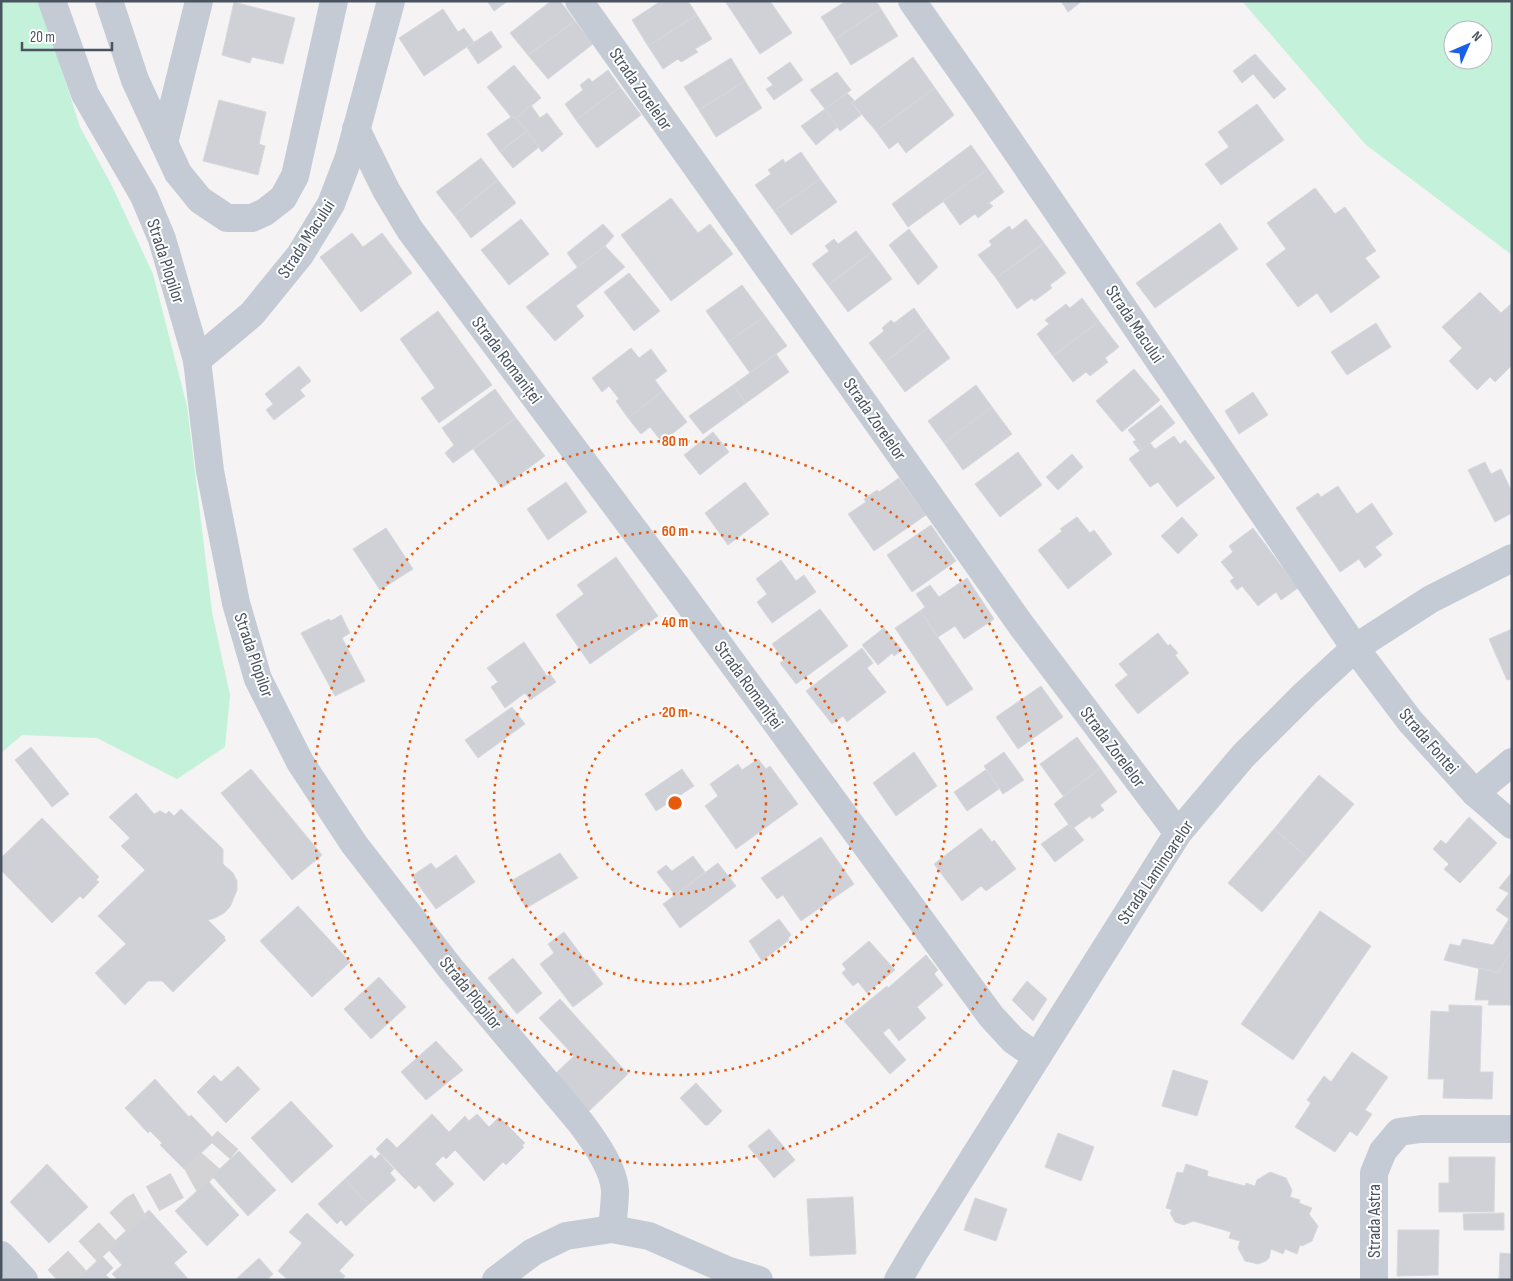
<svg xmlns="http://www.w3.org/2000/svg" width="1513" height="1281" font-family="'Sofia Sans Condensed',sans-serif">
  <style>
    .green { fill: #c3f1d9; fill-rule: evenodd }
    .building { fill: #cfd1d7; stroke: #d7d8de }
    .lines { fill: none; stroke-linecap: round; stroke-linejoin: round }
    .minor-tunnel { stroke: #d3d3d6; stroke-width: 28; stroke-dasharray: 28 14; stroke-linecap: butt }
    .minor { stroke: #c4cbd4; stroke-width: 28 }
    .ring { fill: none; stroke: #e8590c; stroke-width: 2.5; stroke-dasharray: 2.5 5 }
    .labels { text-anchor: middle; stroke-width: 4; stroke-linejoin: round; paint-order: stroke }
    .street-label { font-size: 18px; fill: #4a5461; stroke: #fff }
    .centre { fill: #e8590c; stroke: #fff; stroke-width: 2.5 }
    .ring-label { font-size: 15px; text-anchor: middle; font-weight: bold; fill: #e8590c; stroke: #fff; stroke-width: 4; stroke-linejoin: round; paint-order: stroke }
  </style>
  <rect width="100%" height="100%" fill="#f5f3f3"/>
  <g class="green">
    <polygon points="1,1 40,1 80,127 112,186 153,274 187,406 212,612 230,695 225,747 177,779 97,738 22,735 1,753"/>
    <path d="M1242,1H1512V255L1366,145ZM1453,30H1483V60H1453Z"/>
  </g>
  <g class="building">
    <polygon points="487,1 508,1 494,11"/>
    <polygon points="551,1 560,1 575,21 528,55 510,33"/>
    <polygon points="661,1 688,1 697,15 648,46 632,20"/>
    <polygon points="725,1 770,1 792,33 760,54"/>
    <polygon points="846,1 876,1 881,9 835,39 821,17"/>
    <polygon points="1061,1 1082,1 1068,12"/>
    <polygon points="234,2 295,18 283,64 252,57 250,63 222,55"/>
    <polygon points="443,9 458,32 464,28 474,42 424,76 399,38"/>
    <polygon points="881,9 898,36 851,65 835,39"/>
    <polygon points="697,15 712,39 695,49 698,52 681,62 678,59 663,69 648,46"/>
    <polygon points="575,21 593,44 548,79 528,55"/>
    <polygon points="491,31 502,47 478,64 467,47"/>
    <polygon points="1255,54 1286,89 1274,99 1253,74 1242,83 1233,71"/>
    <polygon points="913,57 935,88 876,131 852,103"/>
    <polygon points="731,58 745,81 699,110 684,87"/>
    <polygon points="790,62 803,80 774,100 766,89 773,85 767,78"/>
    <polygon points="514,65 541,98 516,118 511,117 487,87"/>
    <polygon points="608,70 620,87 576,120 565,104 583,90 580,85 589,78 592,82"/>
    <polygon points="837,72 851,90 825,109 810,90"/>
    <polygon points="745,81 762,108 716,137 699,110"/>
    <polygon points="620,87 641,115 597,148 576,120"/>
    <polygon points="935,88 954,115 906,153 898,142 889,149 876,131"/>
    <polygon points="847,93 854,100 852,103 861,115 840,131 825,109"/>
    <polygon points="219,100 266,112 259,144 265,146 258,175 203,161"/>
    <polygon points="1257,104 1284,140 1221,185 1205,164 1229,147 1218,132"/>
    <polygon points="531,105 540,118 547,113 563,134 542,152 516,118"/>
    <polygon points="825,109 838,127 816,145 801,126"/>
    <polygon points="511,117 516,118 527,131 500,152 487,134"/>
    <polygon points="527,131 539,147 513,168 500,152"/>
    <polygon points="971,145 988,169 908,227 892,204"/>
    <polygon points="801,152 820,179 774,211 755,185 771,174 768,170 783,159 785,163"/>
    <polygon points="481,158 498,180 454,215 436,192"/>
    <polygon points="988,169 1004,192 989,203 993,206 978,218 975,214 960,225 943,201"/>
    <polygon points="820,179 837,202 791,235 774,211"/>
    <polygon points="498,180 516,203 471,238 454,215"/>
    <polygon points="1315,188 1335,214 1345,207 1376,251 1365,258 1380,277 1331,313 1317,293 1298,307 1266,264 1286,249 1267,223"/>
    <polygon points="671,198 698,233 710,224 733,254 671,301 621,235"/>
    <polygon points="521,219 549,254 509,285 481,250"/>
    <polygon points="1026,219 1044,243 996,278 978,255 992,245 989,241 1009,226 1012,230"/>
    <polygon points="1220,223 1238,249 1155,308 1136,283"/>
    <polygon points="603,224 614,236 605,246 578,268 567,253"/>
    <polygon points="909,229 938,267 918,285 889,245"/>
    <polygon points="856,231 872,252 828,285 812,264 829,251 825,246 834,239 838,244"/>
    <polygon points="352,233 363,247 382,233 412,273 361,312 320,257"/>
    <polygon points="1044,243 1066,273 1050,285 1052,288 1034,301 1032,298 1017,309 996,278"/>
    <polygon points="605,246 625,267 576,306 584,316 555,341 526,307"/>
    <polygon points="872,252 892,279 848,312 828,285"/>
    <polygon points="629,273 660,311 634,331 604,292"/>
    <polygon points="742,285 765,316 728,342 706,311"/>
    <polygon points="1480,292 1501,313 1512,303 1512,365 1495,382 1490,377 1477,390 1449,361 1462,348 1442,327"/>
    <polygon points="1082,298 1099,321 1053,356 1037,334 1049,324 1045,320 1066,304 1070,308"/>
    <polygon points="914,308 928,328 884,363 869,343 884,331 882,328 891,320 894,323"/>
    <polygon points="438,311 492,385 439,423 421,398 435,388 400,339"/>
    <polygon points="765,316 787,346 750,373 728,342"/>
    <polygon points="1099,321 1119,347 1105,358 1108,362 1090,376 1086,372 1073,382 1053,356"/>
    <polygon points="1376,323 1391,347 1347,375 1331,352"/>
    <polygon points="928,328 950,358 905,392 884,363"/>
    <polygon points="631,348 639,358 651,349 667,371 655,380 663,391 628,418 616,401 619,399 609,386 602,392 592,378"/>
    <polygon points="776,354 789,372 746,403 733,385"/>
    <polygon points="299,366 311,381 300,390 305,396 274,420 266,410 273,404 265,394"/>
    <polygon points="1134,369 1160,400 1122,432 1096,401"/>
    <polygon points="733,385 746,403 703,434 689,416"/>
    <polygon points="976,385 992,407 944,443 928,421"/>
    <polygon points="495,389 516,418 453,463 445,453 454,445 442,428"/>
    <polygon points="663,391 687,422 662,442 650,427 641,434 628,418"/>
    <polygon points="1253,392 1268,415 1239,434 1225,411"/>
    <polygon points="1161,405 1175,423 1140,451 1133,442 1136,440 1128,430"/>
    <polygon points="992,407 1012,434 963,470 944,443"/>
    <polygon points="516,418 545,456 502,488 473,449"/>
    <polygon points="713,432 729,452 700,475 684,455"/>
    <polygon points="1174,436 1180,444 1185,440 1215,478 1177,507 1158,482 1150,487 1129,459 1150,443 1155,449"/>
    <polygon points="1018,452 1042,485 1000,517 975,484"/>
    <polygon points="1072,454 1083,467 1058,490 1046,477"/>
    <polygon points="1485,462 1491,474 1501,469 1512,492 1512,513 1495,522 1468,470"/>
    <polygon points="899,478 926,515 874,551 848,514 866,502 864,499 877,490 879,492"/>
    <polygon points="566,482 587,512 548,540 527,509"/>
    <polygon points="745,482 769,514 728,545 705,513"/>
    <polygon points="1338,486 1357,514 1372,503 1393,534 1375,547 1382,555 1365,568 1359,559 1340,572 1296,508 1318,493 1321,497"/>
    <polygon points="1077,517 1090,533 1094,530 1112,554 1068,589 1038,550 1062,531 1060,529"/>
    <polygon points="1182,517 1198,535 1178,554 1161,536"/>
    <polygon points="931,525 956,561 912,592 887,555"/>
    <polygon points="386,528 413,569 380,590 353,549"/>
    <polygon points="1253,528 1298,588 1281,600 1276,592 1258,606 1242,586 1237,590 1230,581 1234,578 1221,562 1233,552 1229,546"/>
    <polygon points="616,557 658,616 590,664 556,615 584,594 577,585"/>
    <polygon points="781,560 796,581 804,575 816,592 772,623 757,602 767,594 756,579"/>
    <polygon points="967,578 994,619 964,639 955,626 938,637 920,611 925,607 916,594 930,585 939,597"/>
    <polygon points="820,609 848,646 796,684 780,663 784,660 772,644"/>
    <polygon points="920,611 973,689 947,706 895,628"/>
    <polygon points="341,615 350,633 342,638 365,681 335,696 301,633 329,619 331,621"/>
    <polygon points="884,628 902,650 894,656 892,653 878,665 862,645"/>
    <polygon points="1512,629 1512,679 1507,680 1489,639"/>
    <polygon points="1158,633 1168,646 1170,644 1178,653 1175,655 1189,673 1138,714 1115,685 1128,675 1119,664"/>
    <polygon points="524,642 547,676 550,674 556,682 530,700 525,693 505,708 491,687 498,682 487,668"/>
    <polygon points="862,648 873,663 867,668 886,692 847,722 843,716 832,724 806,691"/>
    <polygon points="1041,686 1063,717 1018,749 996,717"/>
    <polygon points="512,707 525,724 478,758 465,740"/>
    <polygon points="1077,737 1100,768 1064,797 1040,764"/>
    <polygon points="31,747 69,794 52,807 15,760"/>
    <polygon points="914,752 937,786 896,816 873,783"/>
    <polygon points="1004,752 1024,780 1003,794 984,766"/>
    <polygon points="758,759 766,769 770,766 798,804 736,849 705,806 718,796 710,784 738,764 742,770"/>
    <polygon points="1100,768 1117,792 1100,805 1104,810 1092,819 1090,816 1072,829 1054,804"/>
    <polygon points="251,769 322,855 292,880 221,793"/>
    <polygon points="682,769 694,786 656,811 645,794"/>
    <polygon points="987,769 999,789 967,811 954,792"/>
    <polygon points="1319,775 1354,804 1308,858 1274,829"/>
    <polygon points="136,793 154,814 160,811 166,814 169,811 174,816 181,809 223,849 223,864 233,873 237,881 237,890 230,907 224,913 215,918 208,920 225,937 224,938 226,940 173,992 162,981 148,981 125,1005 95,973 126,944 98,916 145,870 121,846 130,838 109,817"/>
    <polygon points="1469,817 1497,843 1460,883 1444,869 1449,864 1433,849 1441,840 1446,844"/>
    <polygon points="42,818 99,877 96,880 99,882 83,899 80,896 52,923 1,870 1,858"/>
    <polygon points="1069,824 1072,829 1074,828 1084,840 1055,862 1041,844"/>
    <polygon points="981,828 992,842 994,840 1016,869 986,891 981,886 962,901 934,864"/>
    <polygon points="1274,829 1308,858 1262,912 1228,883"/>
    <polygon points="821,837 854,884 801,921 783,895 777,899 761,878"/>
    <polygon points="560,853 578,878 526,908 511,881"/>
    <polygon points="456,855 475,882 436,909 412,876 431,863 436,869"/>
    <polygon points="693,856 705,872 675,895 657,872 666,865 672,871"/>
    <polygon points="718,863 736,886 680,928 663,904"/>
    <polygon points="1512,872 1512,931 1504,927 1509,919 1496,910 1509,893 1499,888"/>
    <polygon points="298,906 350,962 312,997 260,941"/>
    <polygon points="1320,911 1371,946 1293,1060 1241,1024"/>
    <polygon points="779,919 791,935 788,938 789,940 762,961 749,941"/>
    <polygon points="1504,927 1512,931 1512,950 1498,973 1444,960 1450,944 1460,946 1463,939 1493,945"/>
    <polygon points="564,932 603,984 573,1007 540,964 554,953 548,944"/>
    <polygon points="869,941 895,970 867,993 858,982 853,986 842,973 846,969 842,964"/>
    <polygon points="1512,950 1512,1005 1488,1005 1489,1000 1475,1000 1479,968 1498,973"/>
    <polygon points="926,955 938,970 934,974 943,985 917,1007 926,1018 899,1041 889,1028 883,1033 906,1060 890,1074 844,1021 887,986 888,988"/>
    <polygon points="513,958 542,993 517,1014 488,978"/>
    <polygon points="379,977 406,1007 371,1039 344,1009"/>
    <polygon points="1027,981 1047,999 1033,1021 1012,1000"/>
    <polygon points="560,999 628,1074 588,1112 554,1075 574,1056 539,1018"/>
    <polygon points="1449,1005 1482,1006 1480,1072 1493,1072 1492,1099 1443,1098 1444,1079 1428,1079 1431,1011 1449,1012"/>
    <polygon points="436,1041 463,1070 426,1100 401,1072"/>
    <polygon points="1352,1052 1388,1077 1365,1110 1372,1114 1357,1136 1350,1131 1335,1152 1295,1127 1311,1103 1307,1100 1324,1076 1331,1082"/>
    <polygon points="238,1066 260,1089 226,1123 197,1092 214,1075 221,1082"/>
    <polygon points="1173,1070 1208,1081 1197,1116 1162,1106"/>
    <polygon points="155,1079 189,1117 191,1115 215,1140 184,1169 160,1145 162,1143 150,1131 148,1133 125,1108"/>
    <polygon points="696,1083 722,1111 708,1125 705,1125 680,1098"/>
    <polygon points="291,1101 333,1146 292,1183 251,1138"/>
    <polygon points="432,1114 449,1132 465,1116 469,1121 477,1114 489,1127 499,1117 525,1143 522,1145 524,1147 506,1165 503,1162 484,1181 455,1150 446,1159 443,1156 435,1164 454,1184 434,1202 419,1185 415,1189 376,1149 387,1138 397,1148"/>
    <polygon points="769,1129 795,1160 774,1178 748,1146"/>
    <polygon points="1058,1133 1094,1147 1081,1181 1045,1167"/>
    <polygon points="239,1151 276,1190 248,1216 212,1176"/>
    <polygon points="380,1154 394,1169 390,1173 396,1180 368,1205 345,1179 371,1155 375,1159"/>
    <polygon points="1449,1157 1495,1157 1494,1212 1439,1212 1439,1183 1449,1183"/>
    <polygon points="47,1164 88,1207 49,1243 10,1202"/>
    <polygon points="1186,1164 1208,1171 1207,1176 1245,1186 1246,1183 1255,1186 1257,1180 1270,1172 1286,1178 1292,1190 1290,1197 1300,1200 1299,1203 1312,1208 1309,1214 1318,1226 1312,1241 1302,1246 1300,1245 1297,1254 1285,1249 1283,1254 1271,1249 1269,1258 1266,1261 1258,1264 1245,1261 1238,1248 1240,1241 1229,1238 1231,1232 1193,1221 1184,1225 1175,1222 1170,1213 1172,1210 1166,1208 1177,1172 1183,1173"/>
    <polygon points="345,1179 368,1205 346,1226 341,1220 337,1224 318,1204"/>
    <polygon points="208,1181 239,1215 207,1246 175,1211"/>
    <polygon points="853,1197 856,1254 810,1256 807,1199"/>
    <polygon points="975,1198 1007,1209 996,1241 964,1230"/>
    <polygon points="149,1210 187,1252 174,1263 189,1280 118,1280 112,1274 122,1265 107,1248"/>
    <polygon points="307,1213 354,1255 339,1271 345,1276 342,1280 288,1280 278,1271 302,1243 289,1232"/>
    <polygon points="1504,1213 1504,1230 1464,1230 1463,1214"/>
    <polygon points="1398,1230 1439,1230 1438,1275 1397,1276"/>
    <polygon points="1500,1253 1512,1254 1512,1280 1499,1280"/>
    <polygon points="102,1256 113,1268 106,1275 111,1280 77,1280"/>
    <polygon points="259,1258 273,1274 267,1280 235,1280"/>
  </g>
  <g class="lines">
    <polyline class="minor-tunnel" points="57,1280 134,1209 198,1174 228,1140"/>
    <g class="minor">
      <path d="M52,1L85,94L144,196L162,239L197,360L210,471L236,603L258,679L300,762L354,844L451,969L580,1122C593,1139 614,1168 615,1191C615,1203 613,1217 612,1229"/>
      <polyline points="109,1 135,80 178,173 200,200 227,218 252,218 265,212 283,198 295,176 334,1"/>
      <polyline points="579,1 1021,625 1178,833"/>
      <polyline points="912,1 980,98 1355,648 1410,721 1475,793 1512,825"/>
      <polyline points="356,129 386,190 410,230 676,586 991,1016 1013,1040 1037,1057"/>
      <polyline points="164,143 199,1"/>
      <polyline points="197,360 252,314 300,255 331,204 349,157 391,1"/>
      <polyline points="1475,793 1512,762"/>
      <polyline points="1,1255 24,1280"/>
      <polyline points="496,1280 533,1252 566,1236 612,1229 649,1236 729,1271 759,1280"/>
      <polyline points="898,1280 915,1251 1178,833 1243,756 1305,694 1355,648 1431,599 1512,558"/>
      <polyline points="1374,1280 1374,1173 1383,1151 1399,1132 1421,1129 1512,1129"/>
    </g>
  </g>
  <g class="ring">
    <circle cx="675" cy="803" r="91"/>
    <circle cx="675" cy="803" r="181"/>
    <circle cx="675" cy="803" r="272"/>
    <circle cx="675" cy="803" r="362"/>
  </g>
  <g class="labels">
    <g class="street-label">
      <text transform="translate(641 89) rotate(55)" y="6">Strada Zorelelor</text>
      <text transform="translate(306 239) rotate(-57)" y="6">Strada Macului</text>
      <text transform="translate(166 261) rotate(72)" y="6">Strada Plopilor</text>
      <text transform="translate(1135 324) rotate(56)" y="6">Strada Macului</text>
      <text transform="translate(507 360) rotate(53)" y="6">Strada Romaniței</text>
      <text transform="translate(875 419) rotate(55)" y="6">Strada Zorelelor</text>
      <text transform="translate(254 655) rotate(71)" y="6">Strada Plopilor</text>
      <text transform="translate(749 685) rotate(54)" y="6">Strada Romaniței</text>
      <text transform="translate(1429 741) rotate(49)" y="6">Strada Fontei</text>
      <text transform="translate(1113 747) rotate(53)" y="6">Strada Zorelelor</text>
      <text transform="translate(1155 872) rotate(-56)" y="6">Strada Laminoarelor</text>
      <text transform="translate(471 993) rotate(51)" y="6">Strada Plopilor</text>
      <text transform="translate(1374 1221) rotate(-90)" y="6">Strada Astra</text>
    </g>
  </g>
  <circle cx="675" cy="803" r="8" class="centre"/>
  <g class="ring-label">
    <text x="675" y="446">80 m</text>
    <text x="675" y="536">60 m</text>
    <text x="675" y="627">40 m</text>
    <text x="675" y="717">20 m</text>
  </g>
  <rect width="1513" height="1281" fill="none" stroke="#4a5461" stroke-width="5"/>
  <g transform="translate(1468 45) rotate(45)"><circle r="24" fill="#ffffff" stroke="#b7bbc0"/>
  <path d="M0-4L9 19L0 12L-9 19Z" fill="#1a5fe8"/>
  <text y="-8" font-size="14" font-weight="bold" text-anchor="middle" fill="#4a5461">N</text>
  </g>
  <path d="M22 42v8h90v-8" fill="none" stroke="#4a5461" stroke-width="2.5"/>
  <text x="30" y="42" font-size="15" fill="#4a5461" stroke="#ffffff" stroke-width="4" paint-order="stroke">20 m</text>
</svg>
